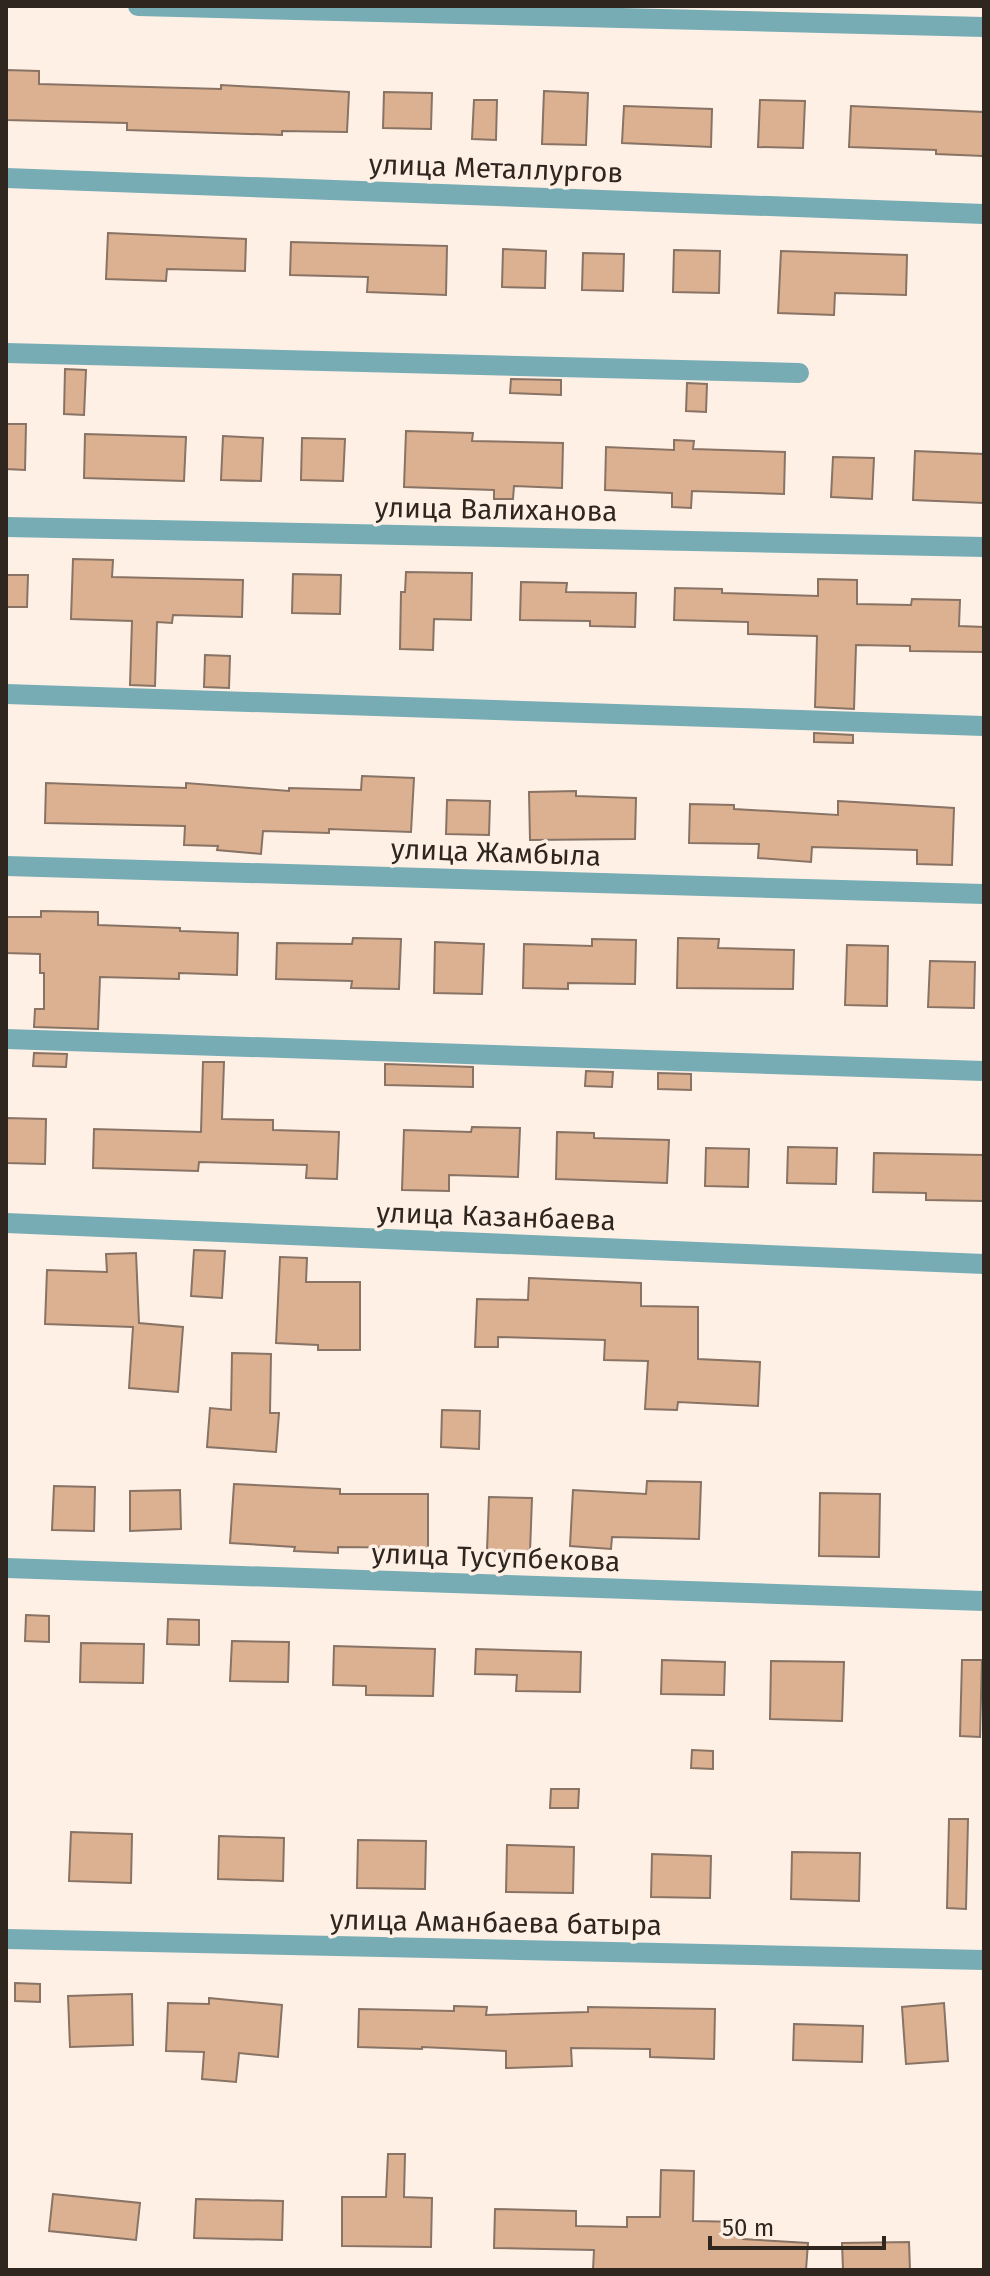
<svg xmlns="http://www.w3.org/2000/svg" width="990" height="2276" font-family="'Fira Sans',sans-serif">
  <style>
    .building { fill: #dcb192; stroke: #887364; stroke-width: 2 }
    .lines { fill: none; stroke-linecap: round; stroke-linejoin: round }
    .minor { stroke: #77acb4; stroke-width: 20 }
    .labels { text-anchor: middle; stroke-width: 7; stroke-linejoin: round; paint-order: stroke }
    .street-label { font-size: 28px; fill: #2e261f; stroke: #fff0e6 }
  </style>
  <rect width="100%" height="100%" fill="#fff0e6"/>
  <g class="building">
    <polygon points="6,70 39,71 39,84 221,89 221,85 349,92 347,132 282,131 282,135 127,130 127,123 6,120"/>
    <polygon points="544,91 588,93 586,145 542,144"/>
    <polygon points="384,92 432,93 431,129 383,128"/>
    <polygon points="474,100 497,100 496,140 472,139"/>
    <polygon points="760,100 805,101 803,148 758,147"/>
    <polygon points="624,106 712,109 711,147 622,143"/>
    <polygon points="851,106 984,112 983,156 936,154 936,150 849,147"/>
    <polygon points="108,233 246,239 245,271 167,269 166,281 106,279"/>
    <polygon points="291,242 447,246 446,295 367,292 368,277 290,275"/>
    <polygon points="503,249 546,251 545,288 502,287"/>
    <polygon points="674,250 720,251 719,293 673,292"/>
    <polygon points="781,251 907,255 906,295 835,293 834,315 778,313"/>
    <polygon points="583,253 624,254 623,291 582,290"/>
    <polygon points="65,369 86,370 84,415 64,414"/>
    <polygon points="511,379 561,380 561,395 510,393"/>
    <polygon points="687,383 707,384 706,412 686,411"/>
    <polygon points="6,424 26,424 25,470 6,469"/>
    <polygon points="406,431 473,433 472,441 563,443 562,488 514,486 513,499 494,499 494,490 404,487"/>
    <polygon points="85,434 186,437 184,481 84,478"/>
    <polygon points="223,436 263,438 261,481 221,480"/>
    <polygon points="302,438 345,439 343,481 301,480"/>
    <polygon points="674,440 694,441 693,449 785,452 784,494 692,491 691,508 672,507 672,493 605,490 606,447 674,450"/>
    <polygon points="915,451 984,454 984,503 913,500"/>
    <polygon points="833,457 874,458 872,499 831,497"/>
    <polygon points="73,559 113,560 112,577 243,580 242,617 173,615 172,623 157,622 155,686 130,685 132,621 71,619"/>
    <polygon points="406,572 472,573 471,620 434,619 433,650 400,649 401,592 405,592"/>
    <polygon points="293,574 341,575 340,614 292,613"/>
    <polygon points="6,575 28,575 27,607 6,607"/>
    <polygon points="818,579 857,580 857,604 911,605 912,599 960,600 959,626 984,627 984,652 910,651 910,646 856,645 854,709 815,707 817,636 748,634 748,622 674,620 675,588 722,589 722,593 818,596"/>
    <polygon points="521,582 567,583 566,592 636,593 635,627 590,626 590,621 520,620"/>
    <polygon points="205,655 230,656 229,688 204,687"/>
    <polygon points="814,733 853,735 853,743 814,742"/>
    <polygon points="362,776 414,778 411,832 329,829 329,833 263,831 261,854 217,850 218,846 184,845 185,826 45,823 46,783 186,788 186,783 289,791 289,788 361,790"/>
    <polygon points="576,791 576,796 636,798 635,839 530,840 529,792"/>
    <polygon points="447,800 490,801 489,835 446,834"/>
    <polygon points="838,801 954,808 952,865 917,864 917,850 812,847 811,862 758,858 759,844 689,843 690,804 734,805 734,809 838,815"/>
    <polygon points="41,911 98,912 98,925 180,928 180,931 238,933 237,975 179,973 179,979 100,977 98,1029 34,1027 35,1009 44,1009 44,973 40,973 40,954 6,953 6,917 41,917"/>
    <polygon points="353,938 401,939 399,989 351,988 352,981 276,979 277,943 352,944"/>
    <polygon points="678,938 719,939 718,948 794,950 793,989 677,988"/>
    <polygon points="592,939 636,940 635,984 568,983 568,989 523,988 524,944 592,946"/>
    <polygon points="435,942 484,944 482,994 434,993"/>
    <polygon points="847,945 888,946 887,1006 845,1005"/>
    <polygon points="930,961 975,962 974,1008 928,1007"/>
    <polygon points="34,1053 67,1054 66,1067 33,1066"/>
    <polygon points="203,1062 224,1062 222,1119 273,1120 273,1130 339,1132 337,1179 306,1178 307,1165 199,1162 198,1171 93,1168 94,1129 201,1132"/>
    <polygon points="385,1064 473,1067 473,1087 385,1085"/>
    <polygon points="586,1071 613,1072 612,1087 585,1086"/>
    <polygon points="658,1073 691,1074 691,1090 658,1089"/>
    <polygon points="6,1118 46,1119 45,1164 6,1163"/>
    <polygon points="472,1127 520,1128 518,1177 449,1175 449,1191 402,1190 404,1130 471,1132"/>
    <polygon points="557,1132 594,1133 594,1138 669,1140 667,1183 556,1179"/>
    <polygon points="788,1147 837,1148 836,1184 787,1183"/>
    <polygon points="706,1148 749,1149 748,1187 705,1186"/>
    <polygon points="874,1153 984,1155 984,1201 926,1200 926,1193 873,1192"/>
    <polygon points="194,1250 225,1251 222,1298 191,1296"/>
    <polygon points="136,1253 139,1323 183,1327 178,1392 129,1388 133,1327 45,1324 47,1270 107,1272 106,1254"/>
    <polygon points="280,1257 307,1258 306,1282 360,1282 360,1350 318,1350 318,1345 276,1343"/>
    <polygon points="529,1278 641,1283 641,1306 698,1307 698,1359 760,1362 758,1406 678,1402 677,1410 645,1409 648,1361 604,1360 605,1340 498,1337 498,1347 475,1347 477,1299 528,1300"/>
    <polygon points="232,1353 271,1354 270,1413 279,1413 276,1452 207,1447 210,1408 231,1410"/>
    <polygon points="442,1410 480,1411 479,1449 441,1447"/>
    <polygon points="647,1481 701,1482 699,1539 612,1537 611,1549 570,1546 573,1490 646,1494"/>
    <polygon points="234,1484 340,1489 340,1494 428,1494 428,1548 338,1547 338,1553 294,1551 295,1547 230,1543"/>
    <polygon points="54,1486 95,1487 94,1531 52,1530"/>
    <polygon points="180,1490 181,1529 130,1531 130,1491"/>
    <polygon points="820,1493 880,1494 879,1557 819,1556"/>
    <polygon points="489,1497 532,1498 530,1552 487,1551"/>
    <polygon points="26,1615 49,1616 49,1642 25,1641"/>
    <polygon points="168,1619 199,1620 199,1645 167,1644"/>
    <polygon points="232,1641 289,1642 288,1682 230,1681"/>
    <polygon points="81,1643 144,1644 143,1683 80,1682"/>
    <polygon points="334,1646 435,1649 433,1696 366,1695 366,1686 333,1685"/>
    <polygon points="476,1649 581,1652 580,1692 516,1691 517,1675 475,1674"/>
    <polygon points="662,1660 725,1662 724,1695 661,1694"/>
    <polygon points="962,1660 982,1660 980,1737 960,1736"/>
    <polygon points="771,1661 844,1662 842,1721 770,1719"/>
    <polygon points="692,1750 713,1751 713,1769 691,1768"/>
    <polygon points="551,1789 579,1789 578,1808 550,1808"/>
    <polygon points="949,1819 968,1819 966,1909 947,1908"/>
    <polygon points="71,1832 132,1834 131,1883 69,1881"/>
    <polygon points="219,1836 284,1838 283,1881 218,1879"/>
    <polygon points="358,1840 426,1841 425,1889 357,1888"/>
    <polygon points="507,1845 574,1847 573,1893 506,1892"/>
    <polygon points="792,1852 860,1853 859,1901 791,1899"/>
    <polygon points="652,1854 711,1856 710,1898 651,1897"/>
    <polygon points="15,1983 40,1984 40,2002 15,2001"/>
    <polygon points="132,1994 133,2045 70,2047 68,1996"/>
    <polygon points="209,1998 282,2005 278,2057 239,2053 236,2082 202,2079 204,2052 166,2051 168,2003 209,2004"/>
    <polygon points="944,2003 948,2061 906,2064 902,2007"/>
    <polygon points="454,2006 487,2007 486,2015 588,2012 588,2007 715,2009 714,2059 650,2057 650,2049 571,2048 572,2066 506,2068 506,2051 422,2047 422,2049 358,2047 359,2009 454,2011"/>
    <polygon points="794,2024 863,2026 862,2062 793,2060"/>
    <polygon points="388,2154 405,2154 404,2197 432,2198 431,2247 342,2246 342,2197 386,2197"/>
    <polygon points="661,2170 694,2171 693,2221 743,2222 743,2239 808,2243 806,2270 593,2270 594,2250 494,2248 495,2209 576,2211 576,2226 627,2227 627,2217 660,2217"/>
    <polygon points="53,2194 140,2203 136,2240 49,2231"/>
    <polygon points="196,2199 283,2201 282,2240 194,2238"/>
    <polygon points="909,2242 910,2270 843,2270 842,2243"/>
  </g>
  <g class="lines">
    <g class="minor">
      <polyline points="138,6 984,27"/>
      <polyline points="6,178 984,214"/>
      <polyline points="6,353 799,373"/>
      <polyline points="6,527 984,547"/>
      <polyline points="6,694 984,726"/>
      <polyline points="6,866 984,894"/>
      <polyline points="6,1039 984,1071"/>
      <polyline points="6,1223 984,1264"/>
      <polyline points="6,1568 984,1601"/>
      <polyline points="6,1939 984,1960"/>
    </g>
  </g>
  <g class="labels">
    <g class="street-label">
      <text transform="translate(496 168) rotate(2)" y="10">улица Металлургов</text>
      <text transform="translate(496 509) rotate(1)" y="10">улица Валиханова</text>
      <text transform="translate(496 852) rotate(2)" y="10">улица Жамбыла</text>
      <text transform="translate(496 1216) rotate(2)" y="10">улица Казанбаева</text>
      <text transform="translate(496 1557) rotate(2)" y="10">улица Тусупбекова</text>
      <text transform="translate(496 1922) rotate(1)" y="10">улица Аманбаева батыра</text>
    </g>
  </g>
  <rect width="990" height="2276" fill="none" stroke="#2e261f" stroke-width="16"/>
  <path d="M710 2236v12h174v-12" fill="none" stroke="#2e261f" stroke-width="4"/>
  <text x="722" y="2236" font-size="24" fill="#2e261f" stroke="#fff0e6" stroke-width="6" paint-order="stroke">50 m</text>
</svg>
